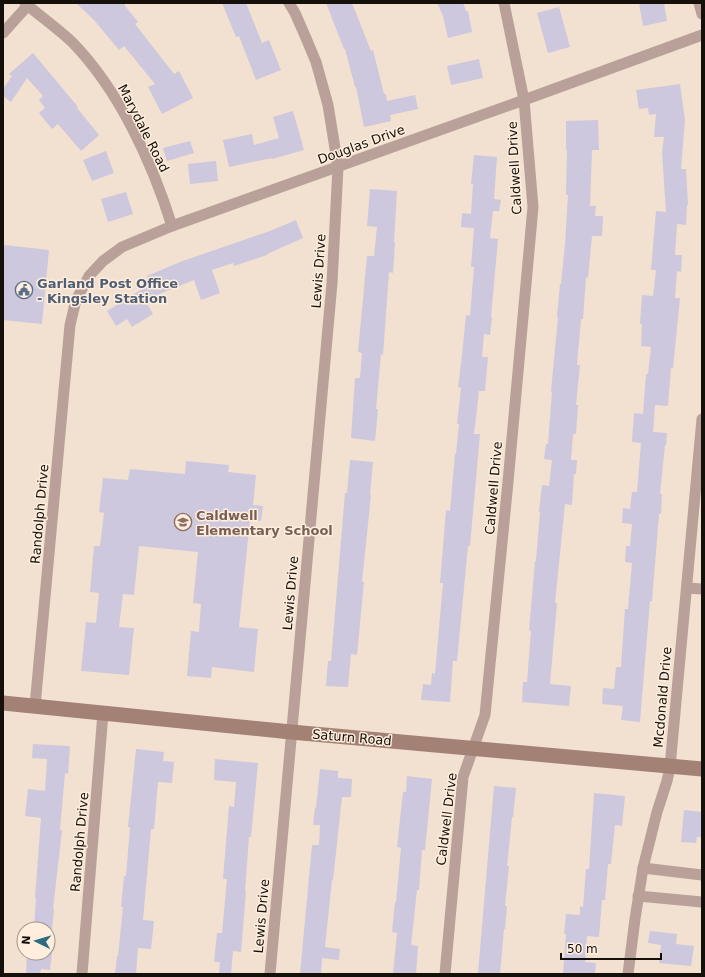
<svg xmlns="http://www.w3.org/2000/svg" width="705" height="977" font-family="'DejaVu Sans',sans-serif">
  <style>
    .building { fill: #cdc8dd }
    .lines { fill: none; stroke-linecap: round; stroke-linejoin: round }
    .street { stroke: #b9a199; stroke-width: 11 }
    .secondary { stroke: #a38175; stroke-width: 15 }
    .labels { text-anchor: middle; stroke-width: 3; stroke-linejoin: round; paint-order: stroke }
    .street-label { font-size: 13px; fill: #15100a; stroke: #fed }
    .service-label { font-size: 13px; font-weight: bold; fill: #4e5e75; stroke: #fed; text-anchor: start }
    .education-label { font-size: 13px; font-weight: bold; fill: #785e54; stroke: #fed; text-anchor: start }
  </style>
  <rect width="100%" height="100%" fill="#f2e0d0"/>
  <g class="building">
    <polygon points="76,3 125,3 125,6 138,22 135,24 174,74 179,71 193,98 162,114 148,87 155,84 124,46 119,50 94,20"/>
    <polygon points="222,3 246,3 262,43 269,40 281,70 256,80 239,36 236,37"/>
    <polygon points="326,3 352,3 371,51 373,50 384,94 386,94 387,101 415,95 418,109 390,115 391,121 364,127 356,87 355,87 345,49 344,49"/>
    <polygon points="437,3 463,3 466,11 468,11 472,32 448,38 443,16"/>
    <polygon points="639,3 664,3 667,21 643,26"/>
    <polygon points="559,7 570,47 548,53 537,13"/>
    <polygon points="33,53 78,107 77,108 99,135 81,151 58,124 52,129 39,113 45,108 39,100 43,96 27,78 11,102 3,96 3,89 12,76 9,74"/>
    <polygon points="479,59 483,78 451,85 447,66"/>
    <polygon points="680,84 685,120 681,169 686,169 688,205 687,205 686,225 677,224 675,255 682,255 681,272 677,271 675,298 680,298 673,368 671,368 668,406 655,405 653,432 667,433 666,445 665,445 660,494 662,494 661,514 659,514 652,601 650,601 640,722 621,720 623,706 602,704 603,688 614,689 616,667 621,667 625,609 628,609 632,563 625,562 626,546 630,546 632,524 622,523 623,508 630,509 632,492 637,492 641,443 632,442 634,413 643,414 646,374 648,374 651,347 641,346 642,324 640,324 642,295 653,296 656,270 651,270 656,211 666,212 662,152 664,137 654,137 656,114 649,115 648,108 639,109 636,90"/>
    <polygon points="293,111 304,150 272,159 272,158 229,167 223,140 252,134 254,145 279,138 273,117"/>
    <polygon points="598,120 599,150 592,150 590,206 596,206 595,216 603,216 602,236 592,236 588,278 586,277 583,319 581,319 577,365 580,365 576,405 578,405 576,434 573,434 571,460 577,460 576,474 574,474 572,505 565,504 555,603 557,603 550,684 571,686 569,706 522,702 523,682 527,682 531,631 529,630 535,561 536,561 540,512 539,512 542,485 549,486 552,460 544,459 546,444 548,444 552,392 551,391 558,317 557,317 560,284 561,284 565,244 568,195 566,195 567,150 566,150 566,121"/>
    <polygon points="190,141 194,153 167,161 163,148"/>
    <polygon points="106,151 114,173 92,181 83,160"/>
    <polygon points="474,155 497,157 494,199 501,200 499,211 493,211 490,238 498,239 491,317 492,317 490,335 484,334 482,357 488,357 485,391 479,391 474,434 480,434 470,546 468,546 457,661 453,661 450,702 421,700 423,684 431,685 432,673 435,674 443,583 440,583 446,510 450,511 455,454 456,454 459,424 457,424 461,388 458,387 462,355 466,315 470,316 474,267 471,267 474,228 461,227 462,213 471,214 473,184 471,184"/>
    <polygon points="216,161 218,181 190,184 188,164"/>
    <polygon points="370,189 397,191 394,242 395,242 393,273 389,272 383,355 381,354 376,409 378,409 375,441 351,438 355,378 360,378 362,353 358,352 367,256 374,256 377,227 367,226"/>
    <polygon points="126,192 133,214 108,222 101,199"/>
    <polygon points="296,220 303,238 267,254 267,255 234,266 233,263 212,270 220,293 201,300 194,280 145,300 153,314 132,327 127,319 116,326 107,311 150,284 147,276 180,262 270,231"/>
    <polygon points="4,245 49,250 42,324 3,320 3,260"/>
    <polygon points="350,460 373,462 370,495 371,495 362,582 364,582 357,655 351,654 348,687 326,686 328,661 331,661 345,493 347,493"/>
    <polygon points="186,461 229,465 228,472 256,475 253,505 263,506 261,521 250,520 239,627 258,629 254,672 212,667 211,678 187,676 191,631 199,632 201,604 193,603 198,552 139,546 134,595 123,594 119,627 134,628 129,675 81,671 86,622 96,623 99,593 90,592 94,546 100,546 104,513 99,512 103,478 128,480 130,469 185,474"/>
    <polygon points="33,744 70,746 68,774 65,773 60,830 62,830 53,909 54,909 52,929 34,929 36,898 35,898 41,818 25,816 28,789 45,791 47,759 32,758"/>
    <polygon points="136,749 164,752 163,761 174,762 172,783 158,782 154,829 151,829 143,920 154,921 151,949 138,948 136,974 115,974 117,956 118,956 123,907 121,907 124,876 126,876 130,827 128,827"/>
    <polygon points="215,759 258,763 251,837 249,837 245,891 246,891 241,952 233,951 231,974 219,974 220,962 214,962 217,933 222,933 227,879 223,879 229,806 234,807 236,782 214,780"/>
    <polygon points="320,769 338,771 338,778 352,779 351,797 342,797 333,880 332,880 325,947 340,949 339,960 322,958 321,974 300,974 312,845 319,845 320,825 313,825 315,808 316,808"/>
    <polygon points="407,776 432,779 425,850 422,850 419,890 417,890 411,945 418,946 416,974 393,974 397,933 392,932 395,902 396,902 401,848 397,847 403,792 406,792"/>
    <polygon points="494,786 516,788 513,817 512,817 507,866 509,866 505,906 507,906 505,929 504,929 500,974 478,973"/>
    <polygon points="594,793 625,796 622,826 615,825 611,864 608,864 605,900 602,900 599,937 587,936 585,962 596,963 595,974 563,974 566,934 564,934 566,914 580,915 580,906 583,907 586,869 589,869"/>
    <polygon points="684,810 702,812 702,837 697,837 696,843 681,842"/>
    <polygon points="650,931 677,934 676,944 694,946 691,966 659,963 661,945 648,943"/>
    <polygon points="27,953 52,953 50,970 41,969 40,974 26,974"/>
  </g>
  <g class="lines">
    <g class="street">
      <path d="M25,3C40,16 57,28 72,42C119,90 152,162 172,226"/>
      <polyline points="699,3 702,14"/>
      <polyline points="3,33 30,3"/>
      <polyline points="687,588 702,589"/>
      <polyline points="35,706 70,325 76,300 89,276 103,261 122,247 172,226 524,100 702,35"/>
      <polyline points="643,868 702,875"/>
      <polyline points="638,896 702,902"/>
      <polyline points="82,974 103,713"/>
      <polyline points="270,974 332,283 338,167 328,105 316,62 306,38 295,13 289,3"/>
      <polyline points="445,974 463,777 485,715 508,482 533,207 524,100 504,3"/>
      <polyline points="628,974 635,919 643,868 657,812 667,781 670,767 702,419"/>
    </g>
    <polyline class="secondary" points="3,703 291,732 702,769"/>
  </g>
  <defs>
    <symbol id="civic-ring" viewBox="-11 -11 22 22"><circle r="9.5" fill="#fed" stroke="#5c6f8a" stroke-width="1.5"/><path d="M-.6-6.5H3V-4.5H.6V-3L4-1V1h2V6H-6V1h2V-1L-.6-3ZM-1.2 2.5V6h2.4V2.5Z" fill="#5c6f8a"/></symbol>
    <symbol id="school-ring" viewBox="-11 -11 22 22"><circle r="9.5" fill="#fed" stroke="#8d6e63" stroke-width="1.5"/><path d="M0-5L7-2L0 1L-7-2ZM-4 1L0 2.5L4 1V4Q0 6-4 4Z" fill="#8d6e63"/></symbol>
  </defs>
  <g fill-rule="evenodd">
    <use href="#civic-ring" x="14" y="280" width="20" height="20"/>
    <use href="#school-ring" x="173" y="512" width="20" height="20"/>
  </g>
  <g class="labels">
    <g class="street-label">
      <text transform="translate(144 128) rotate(63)" y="5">Marydale Road</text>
      <text transform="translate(361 144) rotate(-20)" y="5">Douglas Drive</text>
      <text transform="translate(514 168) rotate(-93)" y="5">Caldwell Drive</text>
      <text transform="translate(318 271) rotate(-86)" y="5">Lewis Drive</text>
      <text transform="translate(493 488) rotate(-85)" y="5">Caldwell Drive</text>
      <text transform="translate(39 514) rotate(-85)" y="5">Randolph Drive</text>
      <text transform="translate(290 593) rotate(-85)" y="5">Lewis Drive</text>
      <text transform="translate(662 697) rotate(-85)" y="5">Mcdonald Drive</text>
      <text transform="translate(352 737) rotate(5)" y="5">Saturn Road</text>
      <text transform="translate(446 819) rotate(-83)" y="5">Caldwell Drive</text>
      <text transform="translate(79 842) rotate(-85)" y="5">Randolph Drive</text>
      <text transform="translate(261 916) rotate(-85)" y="5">Lewis Drive</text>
    </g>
    <g class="service-label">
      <text x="37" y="288">Garland Post Office<tspan x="37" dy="15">- Kingsley Station</tspan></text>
    </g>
    <g class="education-label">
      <text x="196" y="520">Caldwell<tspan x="196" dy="15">Elementary School</tspan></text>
    </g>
  </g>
  <rect width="705" height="977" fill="none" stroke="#15100a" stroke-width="8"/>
  <g transform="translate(36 941) rotate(275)"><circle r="19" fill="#ffeedd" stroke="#a19589"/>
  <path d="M0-3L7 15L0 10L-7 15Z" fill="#2d6b81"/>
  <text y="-6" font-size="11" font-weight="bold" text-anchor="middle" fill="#15100a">N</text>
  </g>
  <path d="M561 953v6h100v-6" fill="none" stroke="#15100a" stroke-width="2"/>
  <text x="567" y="953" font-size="12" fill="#15100a" stroke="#ffeedd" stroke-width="3" paint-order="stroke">50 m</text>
</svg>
